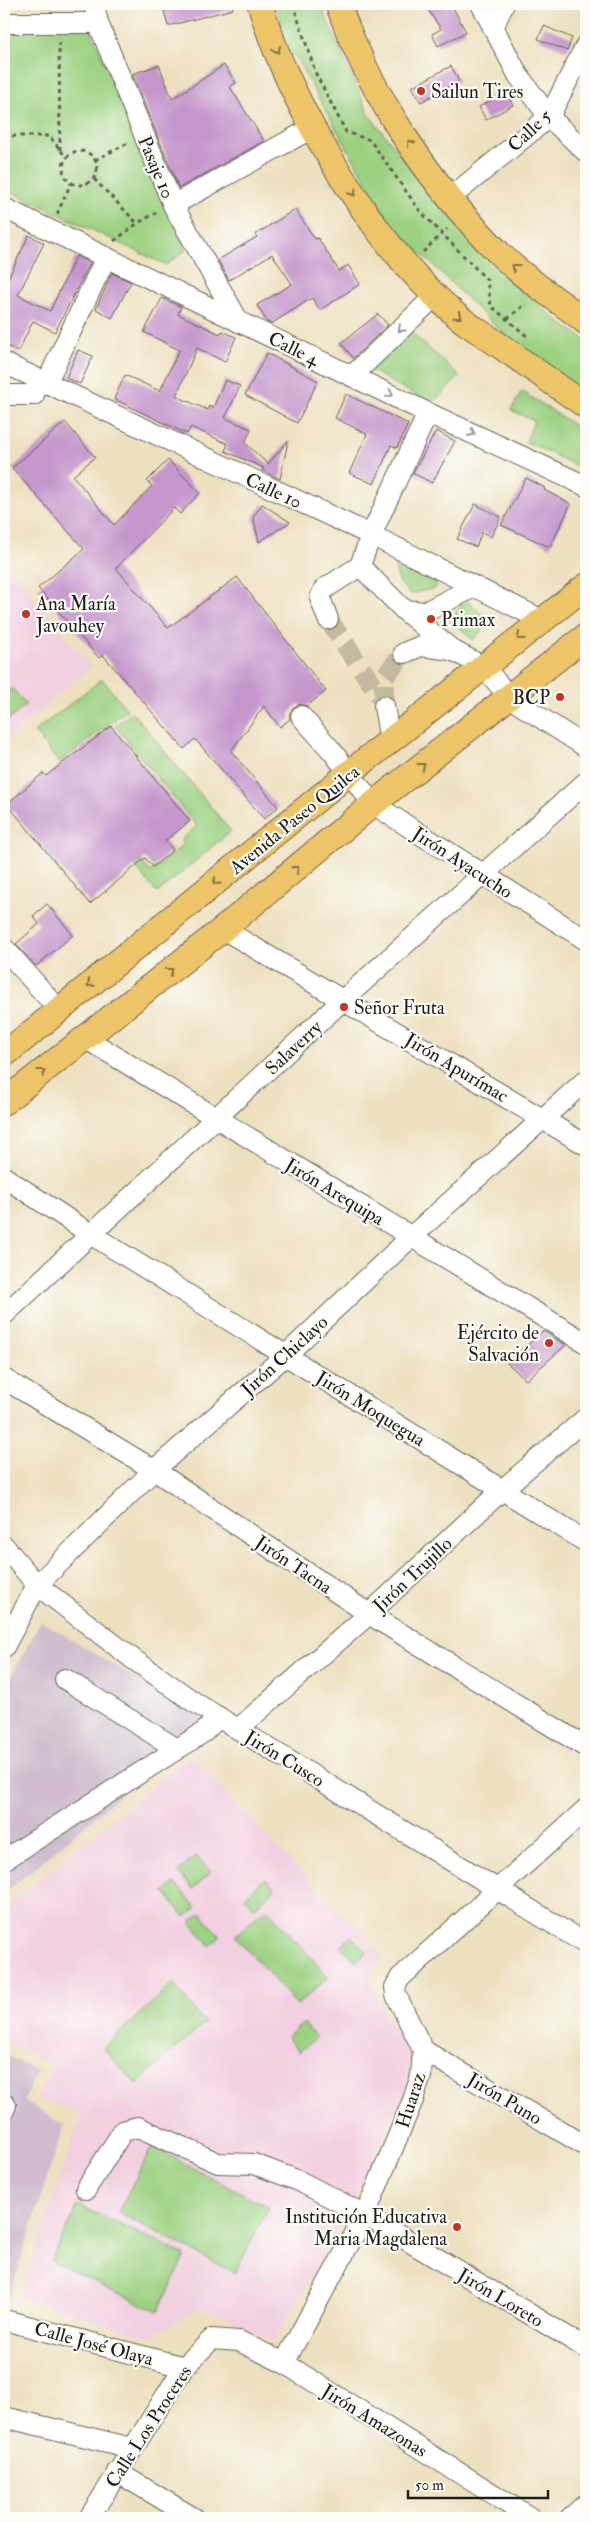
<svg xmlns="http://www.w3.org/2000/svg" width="590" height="2522" font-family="'IM FELL Double Pica',serif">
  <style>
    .built { fill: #f2cfe1 }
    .industrial { fill: #cfbdcf }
    .green { fill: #9cd182; stroke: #5c764f }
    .building { fill: #c596cc }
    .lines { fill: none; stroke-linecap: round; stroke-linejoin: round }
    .minor-tunnel { stroke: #c3b99e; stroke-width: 20; stroke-dasharray: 20 10; stroke-linecap: butt }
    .minor-casing { stroke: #656155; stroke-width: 22 }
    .major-casing { stroke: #656155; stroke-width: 27 }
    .path { stroke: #656155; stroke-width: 3; stroke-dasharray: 4 4; stroke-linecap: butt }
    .minor { stroke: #fff; stroke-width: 20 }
    .major { stroke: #eec469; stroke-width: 25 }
    .oneway { stroke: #857042 }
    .oneway2 { stroke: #999 }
    .poi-dot { fill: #c8321e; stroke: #fdfcf7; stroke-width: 2 }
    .labels { text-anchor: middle; stroke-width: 4.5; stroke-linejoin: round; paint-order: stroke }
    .poi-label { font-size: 19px; fill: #1c1c1c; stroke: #fdfcf7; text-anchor: start }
    .street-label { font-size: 19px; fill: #1c1c1c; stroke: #fdfcf7 }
  </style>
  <rect width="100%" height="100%" fill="#fdfcf7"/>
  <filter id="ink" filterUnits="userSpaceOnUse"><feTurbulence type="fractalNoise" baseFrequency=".02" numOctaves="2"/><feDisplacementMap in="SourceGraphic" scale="10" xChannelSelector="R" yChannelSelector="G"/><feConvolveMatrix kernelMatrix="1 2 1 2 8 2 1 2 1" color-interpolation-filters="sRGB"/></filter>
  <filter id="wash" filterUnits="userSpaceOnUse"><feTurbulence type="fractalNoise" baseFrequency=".0096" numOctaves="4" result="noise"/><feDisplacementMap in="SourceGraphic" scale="20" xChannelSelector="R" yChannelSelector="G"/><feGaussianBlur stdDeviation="1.12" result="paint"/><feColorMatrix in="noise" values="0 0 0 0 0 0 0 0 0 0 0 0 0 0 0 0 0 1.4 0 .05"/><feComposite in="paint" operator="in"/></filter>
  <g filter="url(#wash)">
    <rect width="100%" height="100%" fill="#ede0bf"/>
    <g class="built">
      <polygon points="4,561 91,666 4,742"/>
      <polygon points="190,1755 347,1919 361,1927 383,1959 370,1978 380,2007 412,2054 407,2093 343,2219 274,2341 203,2306 150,2337 19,2297 82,2113 37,2098 53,2065 4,2040 4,1909"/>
    </g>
    <g class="industrial">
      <polygon points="41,1621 206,1721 4,1894 4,1689"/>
      <polygon points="4,2054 37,2071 24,2100 64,2125 9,2298 4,2297"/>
    </g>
    <g class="green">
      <polygon points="277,4 320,4 369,115 462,232 555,319 586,340 586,393 528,358 390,223 284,37"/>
      <polygon points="89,26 186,250 166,265 4,188 4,29"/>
      <polygon points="405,327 460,376 432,404 363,366"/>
      <polygon points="522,391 586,433 586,470 526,442 534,421 511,410"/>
      <polygon points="394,565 437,583 436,588 410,594 400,584"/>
      <polygon points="467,600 490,622 473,640 450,619"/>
      <polygon points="102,679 127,710 59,763 34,732"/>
      <polygon points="12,688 26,705 4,724 4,695"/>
      <polygon points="132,712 231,831 157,893 72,791 78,786 150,872 182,846 181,840 197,826 115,726"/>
      <polygon points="196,1856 211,1872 193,1889 178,1872"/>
      <polygon points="266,1878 275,1889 254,1908 245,1897"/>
      <polygon points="175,1883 196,1908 185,1917 164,1892"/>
      <polygon points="266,1908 329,1977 297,2005 235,1936"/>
      <polygon points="201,1913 220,1937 210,1946 190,1922"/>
      <polygon points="351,1936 367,1952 356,1962 341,1947"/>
      <polygon points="173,1983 205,2023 136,2084 103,2048"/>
      <polygon points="304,2023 316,2038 299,2052 287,2037"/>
      <polygon points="152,2147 269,2207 235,2273 118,2212"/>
      <polygon points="78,2205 185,2255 158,2312 51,2261"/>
    </g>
    <g id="blocks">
      <g class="building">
        <polygon points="190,4 232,4 233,9 168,26 164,11"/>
        <polygon points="424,4 451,4 466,32 438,46 432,34 441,29"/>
        <polygon points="544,26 572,38 567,51 538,39"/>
        <polygon points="159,65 172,99 224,65 236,83 230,87 264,141 179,188 132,74"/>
        <polygon points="451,66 459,81 421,102 412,87"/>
        <polygon points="506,92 513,105 486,120 479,107"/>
        <polygon points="295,209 315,239 318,238 339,271 348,265 360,284 320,310 312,298 271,324 267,322 257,305 292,284 272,254 229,280 218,260 257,237 255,235"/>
        <polygon points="29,235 44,243 18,295 50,311 76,256 90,263 55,332 33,321 18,352 4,344 4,287"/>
        <polygon points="112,273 131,282 112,318 96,309"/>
        <polygon points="162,298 181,307 178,314 220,334 222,331 236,337 225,362 197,348 176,396 208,410 209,406 213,408 225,380 240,386 225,418 251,429 245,443 268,464 288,441 280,479 262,470 264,468 225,451 228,444 191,427 187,434 114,399 125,375 160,391 179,350 144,332"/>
        <polygon points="378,314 388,325 353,358 341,343"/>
        <polygon points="78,350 93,356 80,384 66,378"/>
        <polygon points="267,353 318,381 297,423 245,395"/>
        <polygon points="346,394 408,424 397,448 391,445 374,484 349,473 367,434 335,418"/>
        <polygon points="65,422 95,457 73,476 114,525 152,486 147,481 168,460 200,493 180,514 174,508 116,568 168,628 237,577 326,691 307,706 299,704 294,707 290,713 290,719 280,727 264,706 231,751 278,807 264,819 195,739 184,749 103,655 99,658 38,588 84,549 12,468"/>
        <polygon points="436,431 455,441 432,483 413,473"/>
        <polygon points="526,478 545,488 544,490 571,504 550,547 501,525"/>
        <polygon points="262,504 290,522 259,542 253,517"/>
        <polygon points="475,504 501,517 491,537 482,532 476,547 457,539"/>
        <polygon points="111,726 190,821 165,841 173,850 153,867 145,858 90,904 7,804 43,773 46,776"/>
        <polygon points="47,904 73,935 36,966 16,944 39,924 33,916"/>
        <polygon points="543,1331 566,1345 526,1380 507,1363"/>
      </g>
    </g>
  </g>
  <g filter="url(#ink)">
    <use href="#blocks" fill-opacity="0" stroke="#656155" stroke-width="1"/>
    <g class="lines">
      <g class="minor-tunnel">
        <polyline points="328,619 384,702"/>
        <polyline points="384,704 384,677 404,653"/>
      </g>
      <defs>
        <g id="minor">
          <polyline points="94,4 98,23 173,205 239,322"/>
          <polyline points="481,4 518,75 549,117 586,152"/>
          <polyline points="4,23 98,23"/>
          <polyline points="493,28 504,4"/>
          <polyline points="450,198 549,117 586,45"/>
          <polyline points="173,205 314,127"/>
          <polyline points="4,208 428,413 586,486"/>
          <polyline points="4,363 371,535 542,620"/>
          <polyline points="352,376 436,295"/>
          <polyline points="46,384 106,257"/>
          <polyline points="4,395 34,395"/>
          <polyline points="428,413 371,535 360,566 404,610 425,612 474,587"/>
          <polyline points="404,610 452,650"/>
          <polyline points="328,619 320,598 324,589 360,566"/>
          <polyline points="404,653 421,646 452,650 484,667 510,698 586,747"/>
          <polyline points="384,706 390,741"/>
          <polyline points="301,716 332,751 373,804 586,940"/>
          <polyline points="223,929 586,1145"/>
          <polyline points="4,948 59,1010"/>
          <polyline points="85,1038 586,1343"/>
          <polyline points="4,1177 92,1235 586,1542"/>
          <polyline points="4,1315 344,999 586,782"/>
          <polyline points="4,1379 154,1470 369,1614 586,1747"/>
          <polyline points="4,1546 37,1585 133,1659 194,1702 586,1944"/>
          <polyline points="4,1647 37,1585 154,1470 286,1355 411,1237 586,1080"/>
          <polyline points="65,1679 177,1749"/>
          <polyline points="238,1729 369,1614 502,1490 586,1418"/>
          <polyline points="4,1860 204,1732 219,1717"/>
          <polyline points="423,2050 586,2146"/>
          <polyline points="4,2110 6,2105"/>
          <polyline points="86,2189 123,2131 138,2127 218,2163 254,2164 299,2181 365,2215 586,2348"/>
          <polyline points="4,2320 184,2367"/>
          <polyline points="284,2363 365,2215 413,2100 421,2076 423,2050 396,1995 395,1987 400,1978 586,1809"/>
          <polyline points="4,2417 132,2448"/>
          <polyline points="117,2472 194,2518"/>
          <polyline points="89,2518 184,2367 212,2339 239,2341 284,2363 531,2518"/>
          <polyline points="570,2518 586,2504"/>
        </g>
        <g id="major">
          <path d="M260,4C290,107 374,245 456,315C469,326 485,335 499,345C528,365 557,386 586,406"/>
          <path d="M338,4C371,97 432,187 502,256C527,281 559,300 586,322"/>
          <polyline points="4,1055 348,774 586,586"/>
          <polyline points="4,1102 223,929 373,804 586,636"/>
        </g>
      </defs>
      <use href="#minor" class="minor-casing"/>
      <use href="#major" class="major-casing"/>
      <g class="path">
        <polyline points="293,4 316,74 346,132 370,140 420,211 487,280 491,306 528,337"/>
        <polyline points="4,136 49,136 66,157"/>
        <polyline points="60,150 59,45 61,41"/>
        <circle cx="80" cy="168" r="17"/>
        <polyline points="95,160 128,143"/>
        <polyline points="94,179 137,223"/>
        <polyline points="57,214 71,183"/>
        <polyline points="114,241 138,223 156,213"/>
        <polyline points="423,252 447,229"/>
        <polyline points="507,319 526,304"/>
      </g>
      <use href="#minor" class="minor"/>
      <use href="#major" class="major"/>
    </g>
    <defs><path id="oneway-chevron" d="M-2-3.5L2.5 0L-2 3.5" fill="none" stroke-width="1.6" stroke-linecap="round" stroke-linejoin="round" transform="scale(1.25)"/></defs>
    <g class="oneway">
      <use href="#oneway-chevron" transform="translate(277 50) rotate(66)"/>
      <use href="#oneway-chevron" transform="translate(410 143) rotate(-126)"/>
      <use href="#oneway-chevron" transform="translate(353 193) rotate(59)"/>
      <use href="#oneway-chevron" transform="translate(515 267) rotate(-142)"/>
      <use href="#oneway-chevron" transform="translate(458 316) rotate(39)"/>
      <use href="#oneway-chevron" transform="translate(520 637) rotate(141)"/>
      <use href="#oneway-chevron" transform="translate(422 766) rotate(-38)"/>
      <use href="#oneway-chevron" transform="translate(296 869) rotate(-40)"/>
      <use href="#oneway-chevron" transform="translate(216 882) rotate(141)"/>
      <use href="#oneway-chevron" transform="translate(170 971) rotate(-38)"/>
      <use href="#oneway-chevron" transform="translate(90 984) rotate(141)"/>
      <use href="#oneway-chevron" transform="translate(42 1072) rotate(-38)"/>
    </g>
    <g class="oneway2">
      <use href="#oneway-chevron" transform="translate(401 329) rotate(137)"/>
      <use href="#oneway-chevron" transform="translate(390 394) rotate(26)"/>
      <use href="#oneway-chevron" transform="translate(472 433) rotate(25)"/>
    </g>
  </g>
  <g class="poi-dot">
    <circle cx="421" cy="91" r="5"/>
    <circle cx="26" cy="614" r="5"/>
    <circle cx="431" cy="619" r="5"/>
    <circle cx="560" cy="697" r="5"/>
    <circle cx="344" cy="1007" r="5"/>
    <circle cx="549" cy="1343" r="5"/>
    <circle cx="457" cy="2227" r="5"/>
  </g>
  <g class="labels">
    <g class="poi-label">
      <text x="431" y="98">Sailun Tires</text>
      <text x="36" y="610">Ana María<tspan x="36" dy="22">Javouhey</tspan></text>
      <text x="441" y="626">Primax</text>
      <text x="550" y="704" text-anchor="end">BCP</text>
      <text x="354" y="1014">Señor Fruta</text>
      <text x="539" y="1339" text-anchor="end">Ejército de<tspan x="539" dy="22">Salvación</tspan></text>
      <text x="447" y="2223" text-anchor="end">Institución Educativa<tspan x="447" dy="22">Maria Magdalena</tspan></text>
    </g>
    <g class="street-label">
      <text transform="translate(529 130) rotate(-43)" y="7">Calle 5</text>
      <text transform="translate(157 167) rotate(67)" y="7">Pasaje 10</text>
      <text transform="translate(294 348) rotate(26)" y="7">Calle 4</text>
      <text transform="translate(274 490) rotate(25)" y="7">Calle 10</text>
      <text transform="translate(294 819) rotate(-39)" y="7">Avenida Paseo Quilca</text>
      <text transform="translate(463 862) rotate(33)" y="7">Jirón Ayacucho</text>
      <text transform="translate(293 1047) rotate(-43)" y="7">Salaverry</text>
      <text transform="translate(457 1067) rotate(31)" y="7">Jirón Apurímac</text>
      <text transform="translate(335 1191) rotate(31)" y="7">Jirón Arequipa</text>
      <text transform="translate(284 1355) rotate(-42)" y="7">Jirón Chiclayo</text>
      <text transform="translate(371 1408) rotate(32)" y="7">Jirón Moquegua</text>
      <text transform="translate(294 1564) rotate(34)" y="7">Jirón Tacna</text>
      <text transform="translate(412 1574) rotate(-43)" y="7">Jirón Trujillo</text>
      <text transform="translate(285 1758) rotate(32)" y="7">Jirón Cusco</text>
      <text transform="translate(505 2098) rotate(31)" y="7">Jirón Puno</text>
      <text transform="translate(410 2100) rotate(-72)" y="7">Huaraz</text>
      <text transform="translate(501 2297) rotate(31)" y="7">Jirón Loreto</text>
      <text transform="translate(94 2343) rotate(15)" y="7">Calle José Olaya</text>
      <text transform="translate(375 2420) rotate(32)" y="7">Jirón Amazonas</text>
      <text transform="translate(148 2426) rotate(-57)" y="7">Calle Los Proceres</text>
    </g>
  </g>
  <rect width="590" height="2522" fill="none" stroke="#fdfcf7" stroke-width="20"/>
  <path d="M408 2490v8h140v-8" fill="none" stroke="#1c1c1c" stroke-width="2.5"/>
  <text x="415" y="2490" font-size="15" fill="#1c1c1c" stroke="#fdfcf7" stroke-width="4" paint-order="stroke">50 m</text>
</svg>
